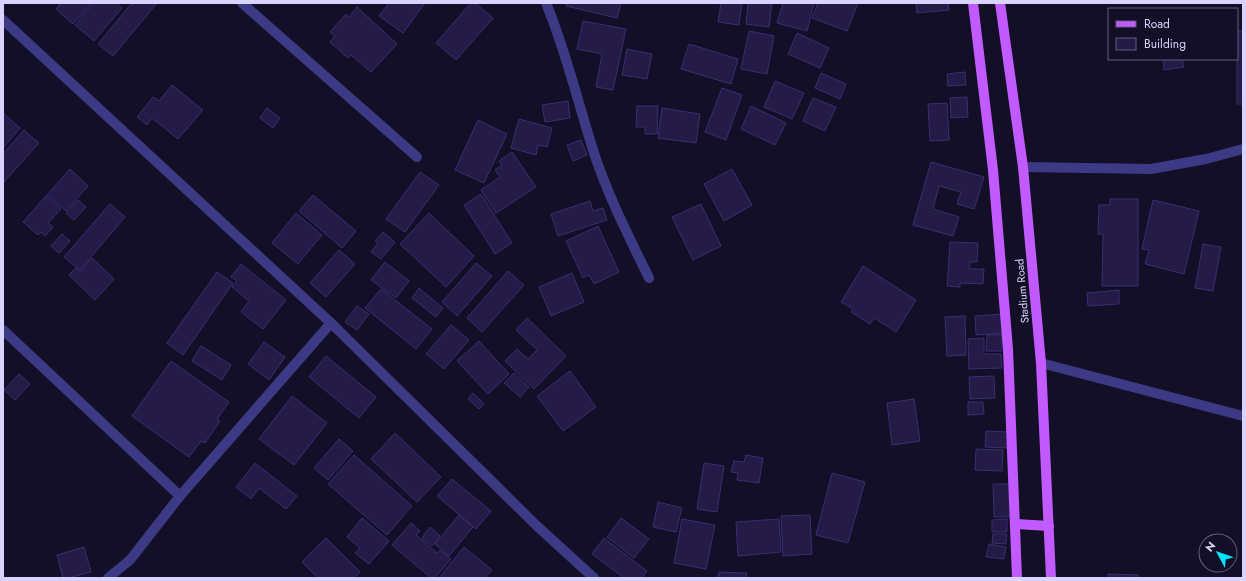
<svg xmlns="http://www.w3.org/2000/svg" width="1246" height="581" font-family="Jost,sans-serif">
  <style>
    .building { fill: #241b47; stroke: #3b2d73 }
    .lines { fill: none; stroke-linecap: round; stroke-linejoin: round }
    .street { stroke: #3d3a85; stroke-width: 10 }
    .primary { stroke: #c25bff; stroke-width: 10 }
    .labels { text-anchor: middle; stroke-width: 3; stroke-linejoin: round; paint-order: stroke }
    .street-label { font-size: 11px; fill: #d9d4ff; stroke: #130f26 }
  </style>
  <rect width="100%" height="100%" fill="#130f26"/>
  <g class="building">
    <polygon points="61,3 91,3 73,24 56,9"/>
    <polygon points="93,3 116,3 122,8 94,41 75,25"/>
    <polygon points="132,3 157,3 113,56 98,44"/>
    <polygon points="389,3 425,3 403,33 379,16"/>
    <polygon points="471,3 475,3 493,18 456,60 436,43"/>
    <polygon points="567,3 621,3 617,18 566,6"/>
    <polygon points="721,3 742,3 739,25 718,22"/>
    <polygon points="748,3 772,3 769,27 746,24"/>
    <polygon points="783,3 814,3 807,31 777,23"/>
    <polygon points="818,3 858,3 847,31 812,18"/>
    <polygon points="916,3 948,3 949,10 917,13"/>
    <polygon points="357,7 397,44 371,72 351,55 348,58 330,42 335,36 330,32 346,14 349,17"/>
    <polygon points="583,21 626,29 613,90 596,87 602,54 577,49"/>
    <polygon points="749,31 774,36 767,74 741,69"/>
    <rect x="1237" y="31" width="6" height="73"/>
    <polygon points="797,33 829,48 820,68 788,54"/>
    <polygon points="689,44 738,59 731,84 681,69"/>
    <polygon points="627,49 652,54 647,79 622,75"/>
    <polygon points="1163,59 1182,59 1184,67 1164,70"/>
    <polygon points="965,72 966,85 948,86 947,74"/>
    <polygon points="821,73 846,84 840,99 815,88"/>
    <polygon points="775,81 804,93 792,119 764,107"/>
    <polygon points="172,85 203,110 178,139 152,118 147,125 137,117 153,97 159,101"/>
    <polygon points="722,88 742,95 726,140 705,132"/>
    <polygon points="967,97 968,117 951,118 950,98"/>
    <polygon points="813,98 836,107 825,131 803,121"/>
    <polygon points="568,101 570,118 545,122 542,105"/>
    <polygon points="947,103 949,140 930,141 928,104"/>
    <polygon points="637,106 658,106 657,134 645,134 645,127 636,127"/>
    <polygon points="751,106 786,123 775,145 741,129"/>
    <polygon points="267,108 280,118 273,128 260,118"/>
    <polygon points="662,108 700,114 696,143 658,138"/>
    <polygon points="3,113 20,128 3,148"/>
    <polygon points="519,119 552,128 547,147 538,145 536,155 511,148"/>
    <polygon points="478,120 507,134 484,183 455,170"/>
    <polygon points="24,130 39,143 3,183 3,154"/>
    <polygon points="581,140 587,155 573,161 567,145"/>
    <polygon points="512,152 536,187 496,213 481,190 500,177 495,170 502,165 499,161"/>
    <polygon points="931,162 984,177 974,209 957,204 961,192 939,186 933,209 959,217 953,236 913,225"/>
    <polygon points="70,169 88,186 66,211 47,195"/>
    <polygon points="732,169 752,205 724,221 704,184"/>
    <polygon points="420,172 439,185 405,232 386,219"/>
    <polygon points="481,194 512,243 495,254 464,205"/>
    <polygon points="313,195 356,231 342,248 299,211"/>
    <polygon points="46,196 61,209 48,223 53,227 45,236 41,232 38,235 23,222"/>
    <polygon points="1110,199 1138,199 1138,286 1102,286 1103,234 1098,234 1099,205 1110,205"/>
    <polygon points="78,200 86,207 74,220 66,213"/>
    <polygon points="1153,200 1199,211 1184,274 1145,264 1149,250 1142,249"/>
    <polygon points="590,201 593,211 603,208 607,220 558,236 551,214"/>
    <polygon points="110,204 125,217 80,270 64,257"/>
    <polygon points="701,204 721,246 693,260 672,217"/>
    <polygon points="296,213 322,235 298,264 272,243"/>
    <polygon points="429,213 474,256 446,287 400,244"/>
    <polygon points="598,226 619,272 594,284 589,275 583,278 566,241"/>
    <polygon points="383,232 395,242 381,259 371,252 378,243 375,241"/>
    <polygon points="62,234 70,241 59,253 51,246"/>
    <polygon points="950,242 978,243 977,262 970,262 969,269 984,269 983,284 960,283 960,287 947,286"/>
    <polygon points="1203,244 1221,247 1213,291 1195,288"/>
    <polygon points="339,250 355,264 326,297 310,283"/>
    <polygon points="92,258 114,279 95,300 69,275 76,268 80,272"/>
    <polygon points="385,262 409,281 396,298 371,280"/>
    <polygon points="476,263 492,276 457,316 442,302"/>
    <polygon points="241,264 286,300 263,329 241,312 249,301 232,287 237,281 231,277"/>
    <polygon points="863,266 916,300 896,332 874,318 870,324 851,312 853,309 841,302"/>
    <polygon points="508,271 524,285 482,332 467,318"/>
    <polygon points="217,272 233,283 183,355 167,343"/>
    <polygon points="572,273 584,302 551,316 539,287"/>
    <polygon points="419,288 443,308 436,317 412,298"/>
    <polygon points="381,289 432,329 416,349 365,308"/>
    <polygon points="1119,290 1119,304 1088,306 1087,293"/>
    <polygon points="357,306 369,314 357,330 345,322"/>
    <polygon points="1002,314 1003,333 976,335 975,316"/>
    <polygon points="965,316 966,355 947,356 945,317"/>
    <polygon points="527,318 566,356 534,389 505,361 517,349 528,359 537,350 516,330"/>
    <polygon points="451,325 469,340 444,369 426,354"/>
    <polygon points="987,335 1002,335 1002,351 986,351"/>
    <polygon points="984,338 984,354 1001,354 1002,368 969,369 968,339"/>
    <polygon points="479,341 509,374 488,394 457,361"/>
    <polygon points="264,342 285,357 269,380 248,364"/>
    <polygon points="201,346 231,365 222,380 192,361"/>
    <polygon points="326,356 376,397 359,418 309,377"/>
    <polygon points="171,361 229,402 217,419 220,421 205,443 201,441 189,457 132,416"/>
    <polygon points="570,371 596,407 563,431 537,396"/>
    <polygon points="514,373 529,387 520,397 504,383"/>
    <polygon points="19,374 30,384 15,400 4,390"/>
    <polygon points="994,376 995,398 970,399 969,377"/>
    <polygon points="473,393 484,404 479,409 468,399"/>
    <polygon points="292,396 327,423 294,465 259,439"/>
    <polygon points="914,399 920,441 892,445 887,403"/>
    <polygon points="968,402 983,402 984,414 968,415"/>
    <polygon points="986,431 1007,432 1007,448 985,447"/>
    <polygon points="395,433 441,477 417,502 371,459"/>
    <polygon points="339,439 353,451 328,480 314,468"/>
    <polygon points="976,449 1003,450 1002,471 975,470"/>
    <polygon points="354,455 412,506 387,535 328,484"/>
    <polygon points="746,455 763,458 759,483 737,480 738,473 731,472 734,461 744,462"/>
    <polygon points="255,463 297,496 286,509 259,488 251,499 236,487"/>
    <polygon points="704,463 724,466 717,512 697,509"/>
    <polygon points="832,473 865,482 848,543 816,535"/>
    <polygon points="452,479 491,511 476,529 437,496"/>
    <polygon points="993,484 1010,484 1011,517 994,517"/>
    <polygon points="658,502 682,508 676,532 653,527"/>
    <polygon points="459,515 473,527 449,556 435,544"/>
    <polygon points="810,515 812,554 783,556 781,516"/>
    <polygon points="362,518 389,541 369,564 355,553 360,548 347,537"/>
    <polygon points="621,518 649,539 634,558 607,537"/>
    <polygon points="682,519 715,525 706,569 674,563"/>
    <polygon points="779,519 781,552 738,556 736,522"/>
    <polygon points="1007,519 1007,532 992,532 992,520"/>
    <polygon points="411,523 420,531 416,535 437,553 440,550 451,559 435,578 431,578 392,545"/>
    <polygon points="430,527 440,536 432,546 422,538"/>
    <polygon points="993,534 1007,534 1006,544 992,543"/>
    <polygon points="326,538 360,572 354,578 318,578 302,562"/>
    <polygon points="604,538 647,571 642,578 624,578 592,554"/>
    <polygon points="989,544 1006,547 1004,559 986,557"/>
    <polygon points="84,547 91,572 68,578 63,578 57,555"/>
    <polygon points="464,547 492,570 485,578 439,578"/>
    <polygon points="719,572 747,573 746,578 718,578"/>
    <polygon points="1108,574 1138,575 1138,578 1108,578"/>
  </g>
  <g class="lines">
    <g class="street">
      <polyline points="242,3 417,157"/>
      <path d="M546,3C566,51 578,103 594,153C608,196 629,237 649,278"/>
      <polyline points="3,20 331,323 537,526 594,578"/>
      <polyline points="1023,167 1151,169 1206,159 1243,149"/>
      <polyline points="3,330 180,496"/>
      <polyline points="1041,363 1243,416"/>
      <polyline points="108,578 130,560 180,496 331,323"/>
    </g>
    <g class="primary">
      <polyline points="973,3 993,170 1008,349 1017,578"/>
      <polyline points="1000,3 1023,167 1041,363 1051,578"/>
      <polyline points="1016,524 1049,526"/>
    </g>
  </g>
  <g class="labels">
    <g class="street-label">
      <text transform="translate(1022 291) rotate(-95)" y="4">Stadium Road</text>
    </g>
  </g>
  <rect width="1246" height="581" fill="none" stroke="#d9d4ff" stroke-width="8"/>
  <rect x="1108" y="8" width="130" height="52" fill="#130f26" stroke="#625e7d"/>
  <rect x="1116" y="21" width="20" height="6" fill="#c25bff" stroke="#625e7d"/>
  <text x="1144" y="28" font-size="12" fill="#d9d4ff">Road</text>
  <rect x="1116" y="38" width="20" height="12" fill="#241b47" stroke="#625e7d"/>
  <text x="1144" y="48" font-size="12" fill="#d9d4ff">Building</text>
  <g transform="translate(1218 553) rotate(310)"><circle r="19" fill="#130f26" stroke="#625e7d"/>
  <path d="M0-3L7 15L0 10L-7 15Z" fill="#00e5ff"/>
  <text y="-6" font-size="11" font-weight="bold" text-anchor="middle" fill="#d9d4ff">N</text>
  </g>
</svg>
